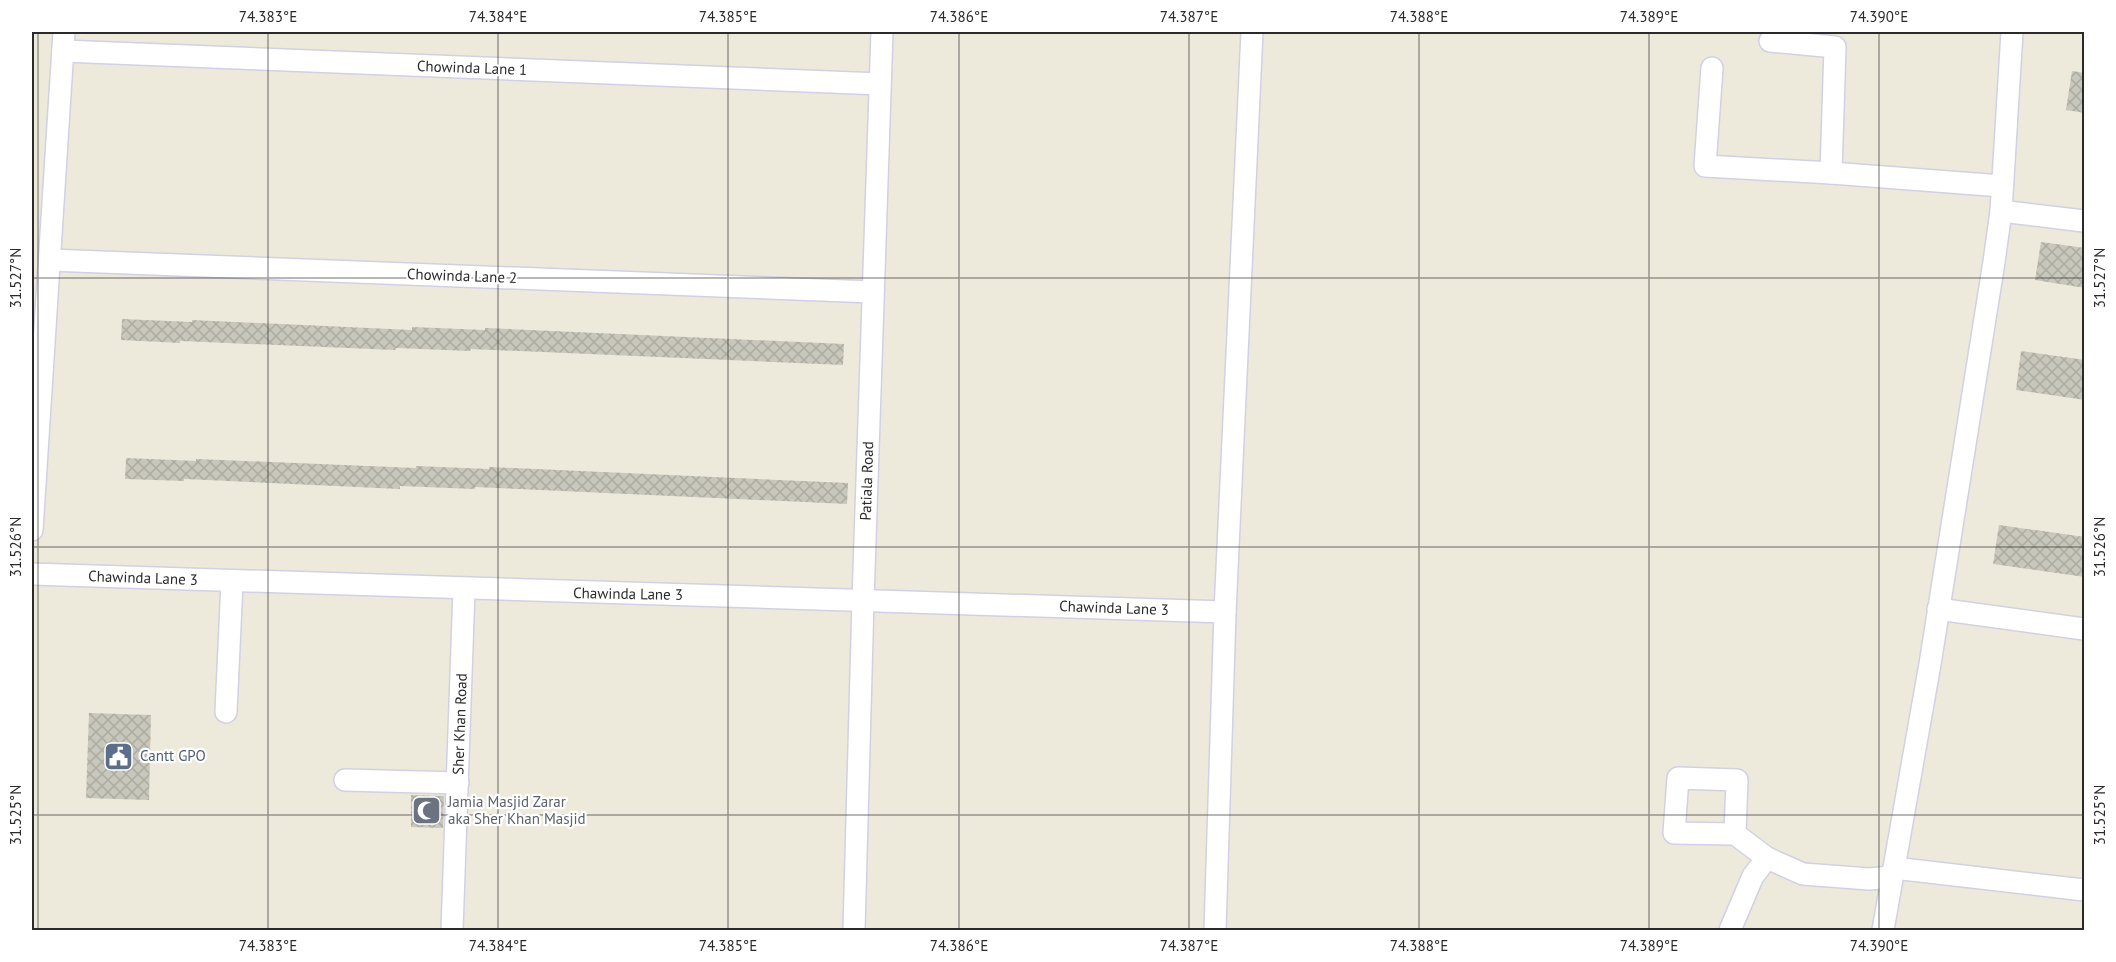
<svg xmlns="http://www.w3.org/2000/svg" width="2116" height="962" font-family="'PT Sans',sans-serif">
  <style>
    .building { fill: url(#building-cross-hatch) }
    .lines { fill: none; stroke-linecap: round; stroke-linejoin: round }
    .minor-casing { stroke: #d2d0e4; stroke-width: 24 }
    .minor { stroke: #fff; stroke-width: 21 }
    .ticks { fill: none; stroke: #2a2a2a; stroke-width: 1.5; stroke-opacity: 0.45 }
    .labels { text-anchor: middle; stroke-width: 4.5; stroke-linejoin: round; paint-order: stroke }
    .street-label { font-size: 15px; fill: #2a2a2a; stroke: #fff }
    .service-label { font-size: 15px; fill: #4e5e75; stroke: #fff; text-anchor: start }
    .worship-label { font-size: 15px; fill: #5b616d; stroke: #fff; text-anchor: start }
    .neatline { fill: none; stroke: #2a2a2a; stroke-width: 2 }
    .ticks-label { font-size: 15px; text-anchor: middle; fill: #2a2a2a }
  </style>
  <defs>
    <pattern id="building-cross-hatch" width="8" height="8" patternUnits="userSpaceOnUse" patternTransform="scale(1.5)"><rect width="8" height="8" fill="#c8c7bb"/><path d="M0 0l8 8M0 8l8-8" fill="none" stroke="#acaba1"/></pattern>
  </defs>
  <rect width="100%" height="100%" fill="#edeadb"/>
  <g class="building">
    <polygon points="2072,71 2085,73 2085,113 2066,110"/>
    <polygon points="2041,242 2085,248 2085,288 2035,280"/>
    <polygon points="122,319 192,322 192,320 412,330 412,327 485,330 485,328 844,344 843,365 471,349 470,351 396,348 395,350 180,341 180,343 121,340"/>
    <polygon points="2021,351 2085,360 2085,400 2016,390"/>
    <polygon points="126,458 196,461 196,459 416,468 416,466 489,469 489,467 848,483 847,504 475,487 475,489 400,486 400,489 184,479 184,481 125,479"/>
    <polygon points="1999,525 2085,537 2085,577 1993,564"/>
    <polygon points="89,713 151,715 149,800 86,798"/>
    <polygon points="411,795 444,796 443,828 411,827"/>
  </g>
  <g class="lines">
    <defs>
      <g id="minor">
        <polyline points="1770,41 1835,47 1831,173"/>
        <polyline points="63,51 880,84"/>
        <polyline points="1712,68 1705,166 1831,173 2002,186"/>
        <polyline points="2001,211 2084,221"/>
        <polyline points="50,260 873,292"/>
        <polyline points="32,530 64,32"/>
        <path d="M32,574C429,589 827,598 1225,612"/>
        <polyline points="1938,609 2084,629"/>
        <polyline points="226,712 232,582"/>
        <polyline points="345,780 458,783"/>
        <polyline points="1735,834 1674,833 1678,778 1737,780 1735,834 1767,858"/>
        <polyline points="1894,868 2084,890"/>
        <polyline points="452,930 464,590"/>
        <polyline points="854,930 863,600 882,32"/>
        <polyline points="1215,930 1225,612 1252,32"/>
        <polyline points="1730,930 1753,876 1767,858 1803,874 1869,879 1892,877"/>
        <polyline points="1883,930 1930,664 1994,262 2001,211 2012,32"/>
      </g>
    </defs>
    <use href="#minor" class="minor-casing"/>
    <use href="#minor" class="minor"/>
  </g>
  <path class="ticks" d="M38,32V930M268,32V930M498,32V930M728,32V930M959,32V930M1189,32V930M1419,32V930M1649,32V930M1879,32V930M32,278H2084M32,547H2084M32,815H2084"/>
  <defs>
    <symbol id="civic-square" viewBox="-11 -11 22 22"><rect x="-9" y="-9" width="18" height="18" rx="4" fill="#5c6f8a" stroke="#fff"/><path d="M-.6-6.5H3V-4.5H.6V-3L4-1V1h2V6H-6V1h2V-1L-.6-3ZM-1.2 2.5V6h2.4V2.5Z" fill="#fff"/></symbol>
    <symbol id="mosque-square" viewBox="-11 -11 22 22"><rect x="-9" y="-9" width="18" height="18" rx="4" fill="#6b7280" stroke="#fff"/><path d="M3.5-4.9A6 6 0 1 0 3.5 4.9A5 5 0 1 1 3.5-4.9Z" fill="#fff"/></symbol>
  </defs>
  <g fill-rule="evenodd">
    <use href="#civic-square" x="102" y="740" width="33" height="33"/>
    <use href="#mosque-square" x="410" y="794" width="33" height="33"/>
  </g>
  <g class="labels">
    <g class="street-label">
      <text transform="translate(472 68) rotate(2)" y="5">Chowinda Lane 1</text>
      <text transform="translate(462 276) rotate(2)" y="5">Chowinda Lane 2</text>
      <text transform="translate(867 481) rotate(-88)" y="5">Patiala Road</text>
      <text transform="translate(143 578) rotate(2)" y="5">Chawinda Lane 3</text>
      <text transform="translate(628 594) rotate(1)" y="5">Chawinda Lane 3</text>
      <text transform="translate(1114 608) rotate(2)" y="5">Chawinda Lane 3</text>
      <text transform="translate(460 724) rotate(-88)" y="5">Sher Khan Road</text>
    </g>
    <g class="service-label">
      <text x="140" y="761">Cantt GPO</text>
    </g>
    <g class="worship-label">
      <text x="448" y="807">Jamia Masjid Zarar<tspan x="448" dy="17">aka Sher Khan Masjid</tspan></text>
    </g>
  </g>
  <rect width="2116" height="962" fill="none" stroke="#ffffff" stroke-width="66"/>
  <rect x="33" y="33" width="2050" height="896" class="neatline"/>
  <g class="ticks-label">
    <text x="268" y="22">74.383°E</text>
    <text x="498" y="22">74.384°E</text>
    <text x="728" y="22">74.385°E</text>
    <text x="959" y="22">74.386°E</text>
    <text x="1189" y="22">74.387°E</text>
    <text x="1419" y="22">74.388°E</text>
    <text x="1649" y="22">74.389°E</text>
    <text x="1879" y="22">74.390°E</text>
    <text transform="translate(16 278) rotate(-90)" y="5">31.527°N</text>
    <text transform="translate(2100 278) rotate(-90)" y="5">31.527°N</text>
    <text transform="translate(16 547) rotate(-90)" y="5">31.526°N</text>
    <text transform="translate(2100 547) rotate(-90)" y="5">31.526°N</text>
    <text transform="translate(16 815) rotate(-90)" y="5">31.525°N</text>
    <text transform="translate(2100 815) rotate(-90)" y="5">31.525°N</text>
    <text x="268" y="951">74.383°E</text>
    <text x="498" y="951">74.384°E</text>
    <text x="728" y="951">74.385°E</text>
    <text x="959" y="951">74.386°E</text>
    <text x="1189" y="951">74.387°E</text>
    <text x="1419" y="951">74.388°E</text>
    <text x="1649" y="951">74.389°E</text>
    <text x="1879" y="951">74.390°E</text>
  </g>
</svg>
